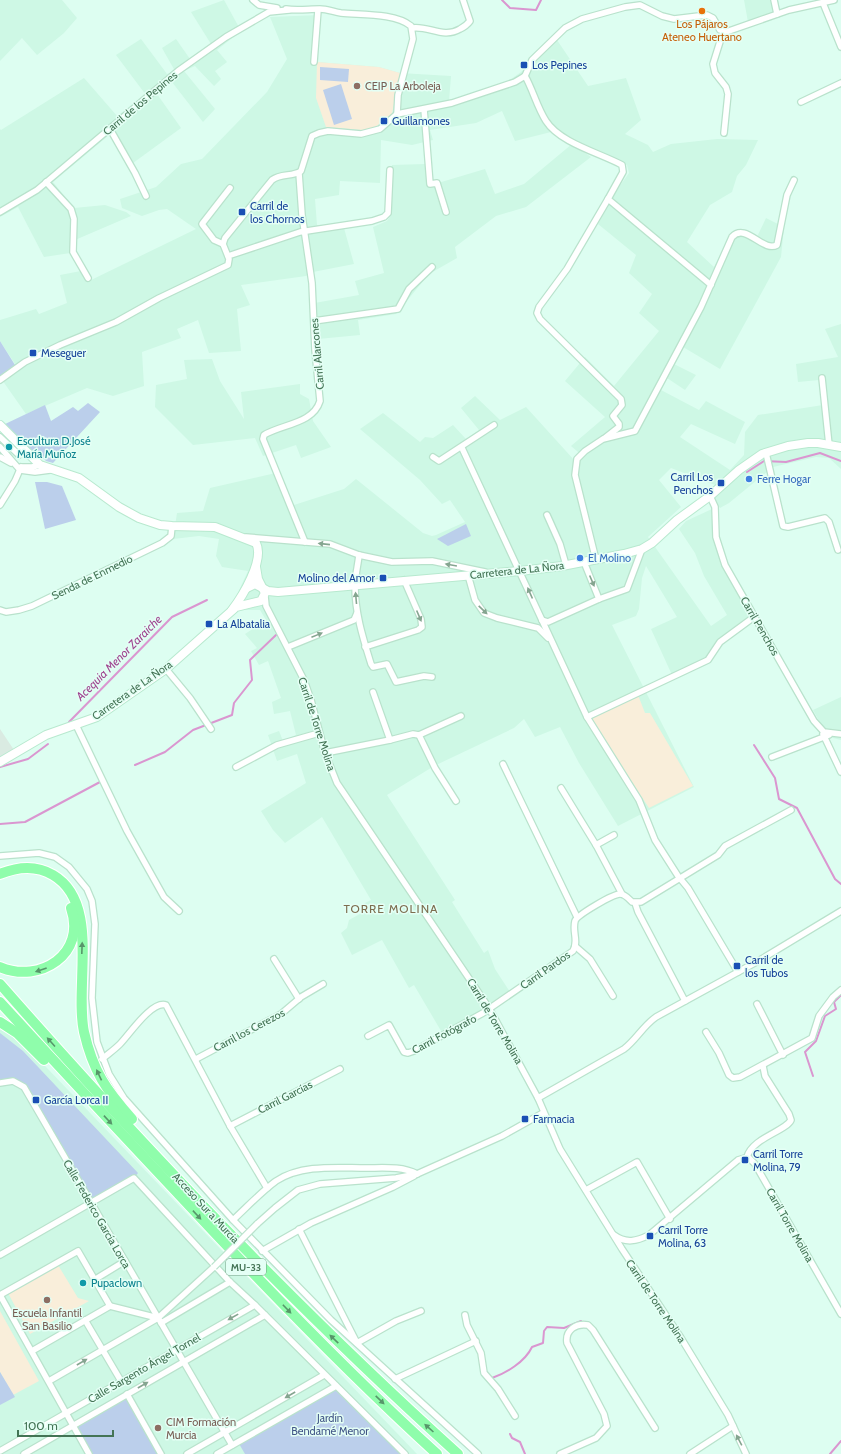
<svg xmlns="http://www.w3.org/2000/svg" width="841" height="1454" font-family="Cabin,sans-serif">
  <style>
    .residential { fill: #cef8e5 }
    .industrial { fill: #daebe2 }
    .education { fill: #f9eeda }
    .green { fill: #bbcfeb }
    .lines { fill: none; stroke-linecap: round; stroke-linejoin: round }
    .stream { stroke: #da96d0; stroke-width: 2 }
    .street-casing { stroke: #b9e2cc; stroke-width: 8 }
    .secondary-casing { stroke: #b8e9cf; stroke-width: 10 }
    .highway-casing { stroke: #fff; stroke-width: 12 }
    .street { stroke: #fff; stroke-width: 5.5 }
    .secondary { stroke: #fff; stroke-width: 8 }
    .highway { stroke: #8ffdab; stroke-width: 10 }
    .street-bridge-casing { stroke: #b9e2cc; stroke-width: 8; stroke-linecap: butt }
    .street-bridge { stroke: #fff; stroke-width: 5.5 }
    .oneway { fill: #85a590 }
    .oneway2 { fill: #57966a }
    .food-dot { fill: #e8710a; stroke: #e4fff5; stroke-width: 1.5 }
    .transit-dot { fill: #1a4fb4; stroke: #e4fff5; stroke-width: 1.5 }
    .education-dot { fill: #8d6e63; stroke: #e4fff5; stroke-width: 1.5 }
    .culture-dot { fill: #0f9aa8; stroke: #e4fff5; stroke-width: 1.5 }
    .shop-dot { fill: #3f7fe0; stroke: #e4fff5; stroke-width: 1.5 }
    .labels { text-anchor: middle; stroke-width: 3; stroke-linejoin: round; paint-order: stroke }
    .shield { fill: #e4fff5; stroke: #749e85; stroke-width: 1 }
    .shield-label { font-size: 10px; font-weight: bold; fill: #447455 }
    .food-label { font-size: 11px; fill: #c56008; stroke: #e4fff5 }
    .transit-label { font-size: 11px; fill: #164399; stroke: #e4fff5; text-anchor: start }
    .education-label { font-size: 11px; fill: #785e54; stroke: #e4fff5; text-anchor: start }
    .street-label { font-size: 11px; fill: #447455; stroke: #e4fff5 }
    .culture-label { font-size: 11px; fill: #0d838f; stroke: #e4fff5; text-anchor: start }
    .shop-label { font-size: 11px; fill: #366cbe; stroke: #e4fff5; text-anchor: start }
    .park-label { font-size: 11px; fill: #415587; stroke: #e4fff5 }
    .water-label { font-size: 12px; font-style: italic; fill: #9f4590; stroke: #e4fff5 }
    .neighbourhood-label { font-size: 12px; letter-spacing: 1px; fill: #7d6e4f; stroke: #e4fff5 }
  </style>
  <rect width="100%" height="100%" fill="#ddfef1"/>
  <g class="residential">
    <polygon points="0,0 62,0 77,18 64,33 37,55 22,38 0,61"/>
    <polygon points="224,0 241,31 217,50 227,62 215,71 221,79 214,86 195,66 184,71 215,109 203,122 172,82 157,94 181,128 133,163 109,135 53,182 74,208 105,205 126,212 131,216 75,240 77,252 44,257 18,207 0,217 0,129 1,130 84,78 117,116 146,95 116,55 141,39 167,74 175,71 162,48 176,39 190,59 211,44 191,12"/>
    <polygon points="744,0 778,0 780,10 748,22"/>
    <polygon points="320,15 317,62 379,67 400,73 451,76 449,101 507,82 521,72 557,40 588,86 626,78 641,120 625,134 648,145 653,152 671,144 717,139 758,140 746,165 737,176 732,192 710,205 687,242 714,267 727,243 743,233 756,239 766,218 784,227 781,257 720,369 678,344 667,365 674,364 696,375 685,390 667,378 661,390 699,410 706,401 745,422 735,444 691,424 680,437 730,470 744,455 745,432 758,415 823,405 819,380 798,382 796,364 838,357 825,329 841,324 841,469 829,458 816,457 773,467 729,503 720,508 707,494 715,485 671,468 659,480 681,507 648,537 711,626 727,615 704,576 695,553 679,529 686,521 712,509 712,528 721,564 750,615 719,639 708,658 672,675 651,629 677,617 646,566 642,578 639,609 636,616 612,625 694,787 618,826 579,763 560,727 535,737 524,719 514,728 434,766 387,795 455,900 452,902 484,953 488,950 495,969 510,992 486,1006 488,1011 444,1036 414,985 409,988 382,940 352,955 341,933 347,928 349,920 367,910 363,904 371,900 322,817 285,843 273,830 261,811 306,783 297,754 277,761 268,735 279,731 283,741 296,735 290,711 274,714 272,702 281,698 268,661 259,665 251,651 257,648 245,634 266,620 260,610 246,610 235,599 248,571 222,567 216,556 219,539 199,536 173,539 177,513 203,511 210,488 280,472 294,505 344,489 356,479 423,533 432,536 436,535 465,522 450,500 442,504 420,480 360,429 383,413 420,442 425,437 433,438 453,425 466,439 479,430 461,408 475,396 500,420 526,407 575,461 584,457 571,446 605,417 565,381 585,357 614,386 659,331 639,313 652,294 629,273 636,255 598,224 614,194 629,173 627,165 584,144 551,132 515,141 502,111 476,123 430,130 433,140 412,145 381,140 380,183 340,181 339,195 315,199 317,225 344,228 354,264 313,272 306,276 241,285 250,305 237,309 241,351 209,353 198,320 177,329 181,338 142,352 144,386 113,396 87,388 26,414 0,377 15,364 0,341 0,320 36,309 39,314 67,303 60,275 81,271 87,282 196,229 167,209 159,210 142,216 122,208 120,199 156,187 181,164 202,159 267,92 287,59 270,17"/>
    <polygon points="572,144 591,157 526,207 496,216 455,247 457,258 429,274 396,314 358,320 360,335 318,339 309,304 359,295 355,281 384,273 373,227 387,221 391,215 392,165 425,164 428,186 485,169 495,194 524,184"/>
    <polygon points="212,359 220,381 244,419 241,392 300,384 300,394 309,399 313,421 331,447 301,458 296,445 263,456 255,438 193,445 155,407 156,385 187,379 184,360"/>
    <polygon points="841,697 841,740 833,738 822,726 813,710"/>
    <polygon points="0,1019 417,1454 0,1454"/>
  </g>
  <polygon class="industrial" points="0,729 14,750 0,757"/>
  <g class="education">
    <polygon points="317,62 379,67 400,73 392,114 374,128 362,130 326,127 316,98"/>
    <polygon points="638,695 645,713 650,713 693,786 649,808 592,721 594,716"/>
    <polygon points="58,1265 78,1298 89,1301 30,1334 8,1293"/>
    <polygon points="0,1311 39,1381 13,1395 0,1372"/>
  </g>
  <g class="green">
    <polygon points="320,67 349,69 348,82 320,80"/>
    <polygon points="341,84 352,119 334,125 323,90"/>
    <polygon points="0,341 15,365 0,377"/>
    <polygon points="88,403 100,412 53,463 46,461 38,453 35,456 3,425 45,405 51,421 73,407 78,411"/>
    <polygon points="35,482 47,482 62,486 76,520 45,529"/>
    <polygon points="466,524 471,536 448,546 437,539"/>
    <polygon points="0,1033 23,1051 138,1173 134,1178 91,1203 24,1087 13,1081 0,1083"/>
    <polygon points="0,1372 15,1397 0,1405"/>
    <polygon points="336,1386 405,1454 245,1454 238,1442"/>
    <polygon points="127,1394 161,1454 89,1454 74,1425"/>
  </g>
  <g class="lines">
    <g class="stream">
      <polyline points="502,0 510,8 536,10 541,0"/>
      <polyline points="747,472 764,461 786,462 820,453 841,461"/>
      <polyline points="69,722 172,617 207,600"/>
      <polyline points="754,745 775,778 779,799 797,808 835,879 841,884"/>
      <polyline points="135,765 165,752 193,730 232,715 234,703 252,680 250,660 276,635"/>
      <polyline points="0,767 28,759 48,744"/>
      <polyline points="0,824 25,822 100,782"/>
      <polyline points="813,1076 805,1052 816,1041 825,1016 836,1009 834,1002 841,995"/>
      <path d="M492,1378C506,1373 525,1362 532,1347L543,1343L544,1331L547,1327L564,1328L581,1321"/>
      <polyline points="510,1434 512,1438 520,1442 525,1454"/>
      <polyline points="830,1454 841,1441"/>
    </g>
    <defs>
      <g id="street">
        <polyline points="253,0 259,5 277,8"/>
        <polyline points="774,0 777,14"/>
        <polyline points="823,3 841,47"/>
        <path d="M286,9C297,11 308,9 320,9C327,9 334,12 341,13C361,15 395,13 411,26L413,39L398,95L397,114"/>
        <path d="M412,28C428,25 443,39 460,29C464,27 467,25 470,21L463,0"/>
        <polyline points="723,32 713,64 715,73 726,87 728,94 724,133"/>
        <polyline points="314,62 318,10"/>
        <path d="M525,76C533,90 537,107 546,121C560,143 600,153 622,165L623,172L608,199L711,285"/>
        <polyline points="801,102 841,83"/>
        <polyline points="424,109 430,184 437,183 446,212"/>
        <polyline points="110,129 135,173 146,196"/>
        <path d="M299,173L302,215L312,283L315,350L320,401C313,424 282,424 264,435L263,439L305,542"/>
        <polyline points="46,182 71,209 74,219 73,252 88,278"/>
        <polyline points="0,212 37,190 178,71 226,37 269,12 289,10"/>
        <polyline points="223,244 214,240 202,224 230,188"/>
        <polyline points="228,256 300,232 372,221 384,217 388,213 390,170"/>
        <polyline points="314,321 398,309 409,289 432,267"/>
        <polyline points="822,378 829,445"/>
        <path d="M0,380L25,362L60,345L116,322L159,298L228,265L229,259L223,244L225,238L272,180C281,173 293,177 301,171L312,136L319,133L328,131L361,134L380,129L397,114L452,103L515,82L525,76L532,60L565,28L582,19L625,7L640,5L662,16L674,19L707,15L713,18L720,30L726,32L789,10L834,0"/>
        <polyline points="0,437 19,455"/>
        <polyline points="605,438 619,427 619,424 613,416 622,405 621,399 540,319 537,313 539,307 567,269 608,199"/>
        <polyline points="0,447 20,470 35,472 50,470"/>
        <polyline points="462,448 587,717 639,800 655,840 678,876 688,888 738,972"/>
        <polyline points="766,453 783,526 788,527 825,518 829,522 838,550"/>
        <polyline points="0,457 11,463"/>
        <polyline points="433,457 439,461 494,425"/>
        <polyline points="21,467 32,467 40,465"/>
        <polyline points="710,496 715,507 716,537 725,565 814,721 824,732 841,734"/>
        <polyline points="0,505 15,481 21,467"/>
        <polyline points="547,515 560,544 566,565"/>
        <polyline points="246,537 330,544 359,555 392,562 432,561 485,572"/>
        <path d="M359,555C358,565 355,576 355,586C355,613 363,638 371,664L373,667L387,664L396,682L424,676L432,677"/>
        <path d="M596,560L575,475L577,459L585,451L603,439L635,431L701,307L732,237C746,222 763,253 777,245L787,195L794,180"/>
        <polyline points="584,562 599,599"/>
        <polyline points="468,575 475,600 484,613 497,618 538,628 548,638"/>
        <polyline points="265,596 266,606 304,680 311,700 325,753 337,783 489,1008 538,1098 560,1149 622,1249 681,1338 728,1415 746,1454"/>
        <polyline points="0,610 6,612 19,610 32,606 162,543 171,536 172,526"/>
        <polyline points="542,620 548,622 599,599 627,589 642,549"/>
        <polyline points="288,647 354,620 357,613"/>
        <polyline points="365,647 418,630 422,627 421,619 404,580"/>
        <polyline points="166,669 190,698 211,729"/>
        <polyline points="373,692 390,740 413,734 419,735"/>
        <polyline points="587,717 708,660 720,642 754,617"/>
        <polyline points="76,725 127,831 164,897 179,911"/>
        <polyline points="823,734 841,772"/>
        <polyline points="325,753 390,740"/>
        <polyline points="772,757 829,735"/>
        <polyline points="503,764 577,917"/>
        <polyline points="236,767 277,745 319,733"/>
        <polyline points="561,788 596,845"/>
        <polyline points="456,801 435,768 419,735 461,716"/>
        <polyline points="614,835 596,845 622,894"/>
        <polyline points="0,856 39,853 55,857 69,867 87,889 92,901 95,924 92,998 97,1042 109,1074 124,1098 233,1220 331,1320 478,1454"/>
        <polyline points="635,903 638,912 685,1001"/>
        <polyline points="575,946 590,959 613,996"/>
        <polyline points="274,959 299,999"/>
        <polyline points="757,1004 783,1055"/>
        <polyline points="706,1032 719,1053 729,1075 733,1078 740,1077 812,1038 819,1016 833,997 841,990"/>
        <path d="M368,1036L389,1025L404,1052L408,1053L414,1051L483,1013L573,951C579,941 572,932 575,921C577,915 613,894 620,894C625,894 629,899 632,902H641L718,855L725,846L791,810"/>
        <path d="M102,1059C108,1054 114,1050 120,1044C129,1035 152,1000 166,1005L230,1126L267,1188"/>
        <polyline points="196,1059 281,1014 301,997 323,984"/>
        <polyline points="0,1083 13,1081 24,1087 232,1445"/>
        <path d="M538,1098L624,1049C636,1040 643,1026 656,1017L760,960L841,911"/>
        <polyline points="230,1126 340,1069"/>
        <path d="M747,1157C752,1138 786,1131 791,1120L789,1114L765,1076L763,1066"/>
        <polyline points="586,1190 637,1162 670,1219"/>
        <path d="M233,1220C247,1207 261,1192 276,1181C302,1164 337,1168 366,1168C383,1168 402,1166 417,1174"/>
        <polyline points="257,1224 275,1208 298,1190 320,1184 396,1178 417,1174 502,1136 543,1113"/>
        <polyline points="299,1229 357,1343 396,1321 421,1311"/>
        <path d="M614,1235C626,1244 637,1241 649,1235L738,1160L748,1157L755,1164L841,1314"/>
        <polyline points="262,1251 311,1223 393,1187 414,1176"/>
        <polyline points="0,1255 134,1178 230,1282 255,1305"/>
        <polyline points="94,1280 125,1261"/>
        <polyline points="0,1295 78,1251 110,1306 32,1351"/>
        <polyline points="0,1295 89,1454"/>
        <polyline points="110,1306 158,1318"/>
        <polyline points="465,1315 467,1325 481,1353 484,1373 498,1389 515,1416"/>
        <polyline points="85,1320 121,1381"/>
        <polyline points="161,1323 230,1282"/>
        <polyline points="395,1379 476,1341"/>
        <polyline points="49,1381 158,1318 214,1267"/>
        <polyline points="127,1394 161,1454"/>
        <polyline points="0,1451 255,1305 405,1454"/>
        <polyline points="24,1454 265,1315"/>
        <polyline points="187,1454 324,1375"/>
        <polyline points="217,1454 336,1386"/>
        <path d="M560,1454L596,1438L607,1426L604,1414L567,1343C565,1330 576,1323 588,1325L593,1330L655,1428"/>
        <polyline points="690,1454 733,1426"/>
      </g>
      <g id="secondary">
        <path d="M0,425L40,465L79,478L119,507L139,518L160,525L172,526L215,527L256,543C265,560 242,597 232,610"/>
        <polyline points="247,588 255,584 268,591 278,592 520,571 562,566 624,554 642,549 652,543 677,520 710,496 739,470 762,454 788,446 808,443 818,443 841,447"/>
        <polyline points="0,762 46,735 97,717 166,669 236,607 261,601 265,593 258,579 256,567"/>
      </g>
      <g id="highway">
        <path d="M0,874C17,867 36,865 53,875C101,903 74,985 84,1032C93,1071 106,1090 132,1119"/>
        <path d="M0,967C40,984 87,954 71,908"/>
        <path d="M0,984C144,1148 295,1307 458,1454"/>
        <path d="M0,1002C61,1069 123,1135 185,1201C266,1288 349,1374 437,1454"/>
        <polyline points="0,1022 17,1033 44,1060"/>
      </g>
    </defs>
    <use href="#street" class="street-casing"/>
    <use href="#secondary" class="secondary-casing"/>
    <use href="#highway" class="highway-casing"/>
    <use href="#street" class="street"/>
    <use href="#secondary" class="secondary"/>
    <use href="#highway" class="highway"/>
    <defs>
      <polyline id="street-bridge" points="214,1267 257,1224"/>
    </defs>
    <use href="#street-bridge" class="street-bridge-casing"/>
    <use href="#street-bridge" class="street-bridge"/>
  </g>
  <defs><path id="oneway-solid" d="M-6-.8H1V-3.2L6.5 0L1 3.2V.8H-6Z"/></defs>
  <g class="oneway">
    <use href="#oneway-solid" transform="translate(324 544) rotate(-174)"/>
    <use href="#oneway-solid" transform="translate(451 565) rotate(-170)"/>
    <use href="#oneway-solid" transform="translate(592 581) rotate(67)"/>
    <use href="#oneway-solid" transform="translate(530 593) rotate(-114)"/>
    <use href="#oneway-solid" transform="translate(356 598) rotate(-95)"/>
    <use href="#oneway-solid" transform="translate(483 610) rotate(44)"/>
    <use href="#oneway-solid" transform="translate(419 616) rotate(67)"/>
    <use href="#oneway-solid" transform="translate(317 635) rotate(-22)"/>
    <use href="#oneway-solid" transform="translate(233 1317) rotate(151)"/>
    <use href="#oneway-solid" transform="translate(82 1362) rotate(-30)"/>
    <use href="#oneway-solid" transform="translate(143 1385) rotate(-30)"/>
    <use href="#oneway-solid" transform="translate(290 1395) rotate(150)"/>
    <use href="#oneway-solid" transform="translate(739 1440) rotate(-118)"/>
  </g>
  <g class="oneway2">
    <use href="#oneway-solid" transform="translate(82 948) rotate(-88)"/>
    <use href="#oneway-solid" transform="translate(41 970) rotate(161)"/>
    <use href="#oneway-solid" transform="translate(51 1042) rotate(-132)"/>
    <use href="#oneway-solid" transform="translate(99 1075) rotate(-115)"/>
    <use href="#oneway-solid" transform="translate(108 1120) rotate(47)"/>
    <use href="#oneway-solid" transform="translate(197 1215) rotate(47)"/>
    <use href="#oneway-solid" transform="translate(287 1309) rotate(46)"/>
    <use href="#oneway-solid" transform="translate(334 1339) rotate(-136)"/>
    <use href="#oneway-solid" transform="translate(380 1400) rotate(44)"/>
    <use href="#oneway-solid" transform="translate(429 1428) rotate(-138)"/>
  </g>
  <circle class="food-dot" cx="702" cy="11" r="4"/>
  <g class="transit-dot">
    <rect x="520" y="61" width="8" height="8" rx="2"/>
    <rect x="380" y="117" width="8" height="8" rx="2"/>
    <rect x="238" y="208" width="8" height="8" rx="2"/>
    <rect x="29" y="349" width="8" height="8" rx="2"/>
    <rect x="717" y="479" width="8" height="8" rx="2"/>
    <rect x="379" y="574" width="8" height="8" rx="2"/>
    <rect x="205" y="620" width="8" height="8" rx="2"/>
    <rect x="733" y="962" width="8" height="8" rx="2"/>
    <rect x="32" y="1096" width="8" height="8" rx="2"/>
    <rect x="521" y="1115" width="8" height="8" rx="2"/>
    <rect x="741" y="1156" width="8" height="8" rx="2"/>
    <rect x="646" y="1232" width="8" height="8" rx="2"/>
  </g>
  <g class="education-dot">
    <circle cx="357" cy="86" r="4"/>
    <circle cx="47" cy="1300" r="4"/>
    <circle cx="158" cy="1428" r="4"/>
  </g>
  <g class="culture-dot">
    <circle cx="9" cy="447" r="4"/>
    <circle cx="83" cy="1283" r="4"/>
  </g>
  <g class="shop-dot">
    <circle cx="749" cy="479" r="4"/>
    <circle cx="580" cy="558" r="4"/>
  </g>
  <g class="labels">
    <rect class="shield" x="226" y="1259" width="40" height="16" rx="3"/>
    <g class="shield-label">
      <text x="246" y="1271">MU-33</text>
    </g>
    <g class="food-label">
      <text x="702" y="28">Los Pájaros<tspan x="702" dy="13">Ateneo Huertano</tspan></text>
    </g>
    <g class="transit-label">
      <text x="532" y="69">Los Pepines</text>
      <text x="392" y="125">Guillamones</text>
      <text x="250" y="210">Carril de<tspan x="250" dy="13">los Chornos</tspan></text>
      <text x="41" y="357">Meseguer</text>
      <text x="713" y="481" text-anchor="end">Carril Los<tspan x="713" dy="13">Penchos</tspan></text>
      <text x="375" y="582" text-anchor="end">Molino del Amor</text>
      <text x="217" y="628">La Albatalia</text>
      <text x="745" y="964">Carril de<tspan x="745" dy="13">los Tubos</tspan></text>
      <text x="44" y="1104">García Lorca II</text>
      <text x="533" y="1123">Farmacia</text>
      <text x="753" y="1158">Carril Torre<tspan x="753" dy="13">Molina, 79</tspan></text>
      <text x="658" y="1234">Carril Torre<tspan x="658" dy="13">Molina, 63</tspan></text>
    </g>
    <g class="education-label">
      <text x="365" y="90">CEIP La Arboleja</text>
      <text x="47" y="1317" text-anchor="middle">Escuela Infantil<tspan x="47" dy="13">San Basilio</tspan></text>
      <text x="166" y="1426">CIM Formación<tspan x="166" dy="13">Murcia</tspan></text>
    </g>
    <g class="street-label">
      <text transform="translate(140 103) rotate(-40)" y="4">Carril de los Pepines</text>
      <text transform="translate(317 354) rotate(-95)" y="4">Carril Alarcones</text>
      <text transform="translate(517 570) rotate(-6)" y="4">Carretera de La Ñora</text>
      <text transform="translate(92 577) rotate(-26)" y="4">Senda de Enmedio</text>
      <text transform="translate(760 626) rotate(60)" y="4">Carril Penchos</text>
      <text transform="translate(132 690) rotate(-35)" y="4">Carretera de La Ñora</text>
      <text transform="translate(317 724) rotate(72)" y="4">Carril de Torre Molina</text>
      <text transform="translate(545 970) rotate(-35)" y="4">Carril Pardos</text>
      <text transform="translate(495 1021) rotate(59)" y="4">Carril de Torre Molina</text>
      <text transform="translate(249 1030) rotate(-28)" y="4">Carril los Cerezos</text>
      <text transform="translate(444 1034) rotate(-28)" y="4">Carril Fotógrafo</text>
      <text transform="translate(285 1097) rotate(-27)" y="4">Carril Garcías</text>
      <text transform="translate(206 1208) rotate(47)" y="4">Acceso Sur a Murcia</text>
      <text transform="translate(97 1214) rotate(60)" y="4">Calle Federico García Lorca</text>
      <text transform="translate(790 1225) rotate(60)" y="4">Carril Torre Molina</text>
      <text transform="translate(656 1301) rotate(56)" y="4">Carril de Torre Molina</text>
      <text transform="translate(144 1368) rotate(-30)" y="4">Calle Sargento Ángel Tornel</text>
    </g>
    <g class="culture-label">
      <text x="17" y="445">Escultura D.José<tspan x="17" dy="13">María Muñoz</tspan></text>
      <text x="91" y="1287">Pupaclown</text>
    </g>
    <g class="shop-label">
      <text x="757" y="483">Ferre Hogar</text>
      <text x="588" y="562">El Molino</text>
    </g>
    <g class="park-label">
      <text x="330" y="1422">Jardín<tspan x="330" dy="13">Bendamé Menor</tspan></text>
    </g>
    <g class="water-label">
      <text transform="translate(119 658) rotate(-45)" y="4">Acequia Menor Zaraiche</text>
    </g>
    <g class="neighbourhood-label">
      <text x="391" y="913">TORRE MOLINA</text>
    </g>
  </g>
  <path d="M18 1430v6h95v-6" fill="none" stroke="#447455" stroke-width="2"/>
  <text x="24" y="1430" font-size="12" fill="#447455" stroke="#e4fff5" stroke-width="3" paint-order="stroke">100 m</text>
</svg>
